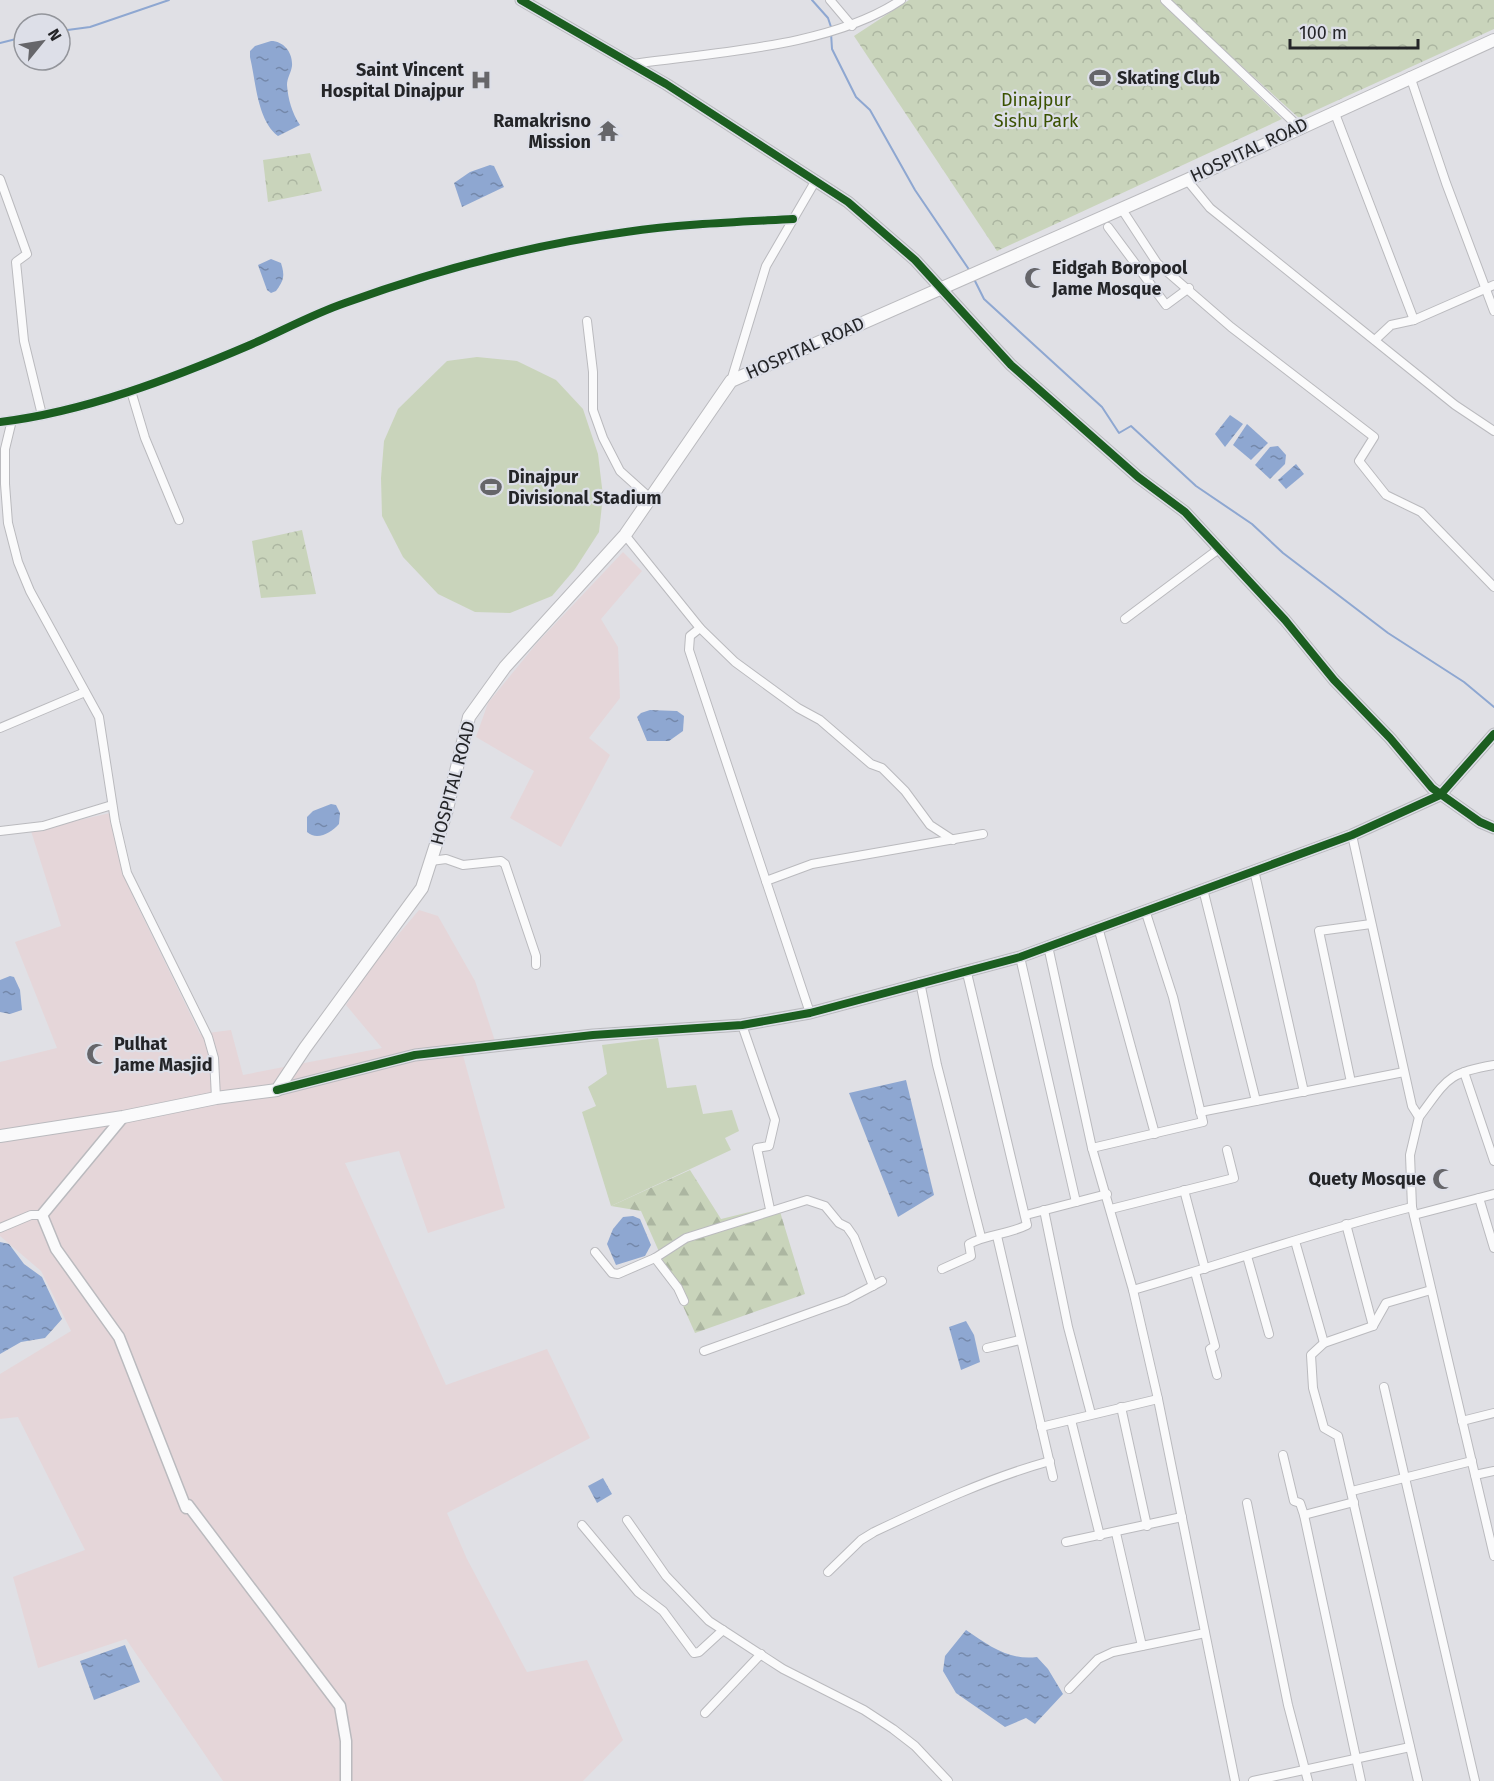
<svg xmlns="http://www.w3.org/2000/svg" width="1494" height="1781" font-family="'Fira Sans',sans-serif">
  <style>
    .industrial { fill: #e5d6d9 }
    .grass { fill: #c9d4bb }
    .forest { fill: url(#forest-firs) }
    .park { fill: url(#park-crowns) }
    .water { fill: url(#water-ripples) }
    .lines { fill: none; stroke-linecap: round; stroke-linejoin: round }
    .stream { stroke: #8ea7d1; stroke-width: 2 }
    .minor-casing { stroke: #bababe; stroke-width: 10 }
    .tertiary-casing { stroke: #bababe; stroke-width: 13 }
    .secondary-casing { stroke: #bababe; stroke-width: 14 }
    .minor { stroke: #fafafb; stroke-width: 8 }
    .tertiary { stroke: #fafafb; stroke-width: 10 }
    .secondary { stroke: #fafafb; stroke-width: 12 }
    .cycleway-casing { stroke: #dddfe8; stroke-width: 11 }
    .cycleway { stroke: #1b5e20; stroke-width: 8 }
    .labels { text-anchor: middle; stroke-width: 4.5; stroke-linejoin: round; paint-order: stroke }
    .poi-label { font-size: 18px; font-weight: bold; fill: #242528; stroke: #dddfe8; text-anchor: start }
    .park-label { font-size: 18px; fill: #3a5100; stroke: #dddfe8 }
    .street-label { font-size: 18px; fill: #242528; stroke: #dddfe8 }
  </style>
  <defs>
    <pattern id="forest-firs" width="22" height="20" patternUnits="userSpaceOnUse" patternTransform="scale(1.5)"><rect width="22" height="20" fill="#c9d4bb"/><path d="M5 1l3.5 6h-7zM16 11l3.5 6h-7z" fill="#acb6a1"/></pattern>
    <pattern id="park-crowns" width="20" height="18" patternUnits="userSpaceOnUse" patternTransform="scale(1.5)"><rect width="20" height="18" fill="#c9d4bb"/><path d="M2 6a3 3 0 1 1 6 0M12 15a3 3 0 1 1 6 0" fill="none" stroke="#acb6a1"/></pattern>
    <pattern id="water-ripples" width="26" height="14" patternUnits="userSpaceOnUse" patternTransform="scale(1.5)"><rect width="26" height="14" fill="#8ea7d1"/><path d="M2 4q2-2 4 0t4 0M15 11q2-2 4 0t4 0" fill="none" stroke="#7488aa"/></pattern>
  </defs>
  <rect width="100%" height="100%" fill="#e0e0e5"/>
  <g class="industrial">
    <polygon points="623,552 642,571 601,619 618,647 620,698 589,738 610,755 561,847 510,818 534,771 476,737 488,703 537,643"/>
    <polygon points="110,813 124,875 134,899 200,1034 231,1030 243,1075 382,1048 346,1005 369,969 419,910 438,916 475,981 495,1041 461,1048 505,1208 428,1233 399,1151 345,1163 446,1385 547,1349 590,1438 447,1513 467,1559 527,1672 587,1660 623,1740 583,1781 223,1781 126,1639 38,1668 13,1577 85,1550 18,1417 0,1419 0,1374 71,1331 41,1271 0,1236 0,1062 57,1048 15,942 61,926 31,831"/>
  </g>
  <g class="grass">
    <polygon points="477,357 517,361 556,380 583,409 598,454 603,496 599,532 575,569 552,596 510,613 475,612 438,594 403,557 382,516 381,478 384,441 398,409 447,361"/>
    <polygon points="658,1038 667,1088 696,1085 703,1114 732,1110 739,1131 725,1138 731,1150 611,1206 582,1112 596,1106 588,1087 607,1074 602,1045"/>
  </g>
  <polygon class="forest" points="690,1170 721,1219 778,1205 805,1294 695,1333 641,1211 611,1206"/>
  <g class="park">
    <polygon points="909,0 1160,0 1282,119 997,251 854,36"/>
    <polygon points="1169,0 1494,0 1494,29 1299,118"/>
    <polygon points="310,153 322,191 268,202 263,160"/>
    <polygon points="302,530 316,594 261,598 252,541"/>
  </g>
  <g class="water">
    <path d="M271,41C284,41 293,53 292,66C291,73 287,78 287,85C288,99 292,113 300,125L278,136C257,120 256,82 250,57V51L255,46Z"/>
    <polygon points="490,165 494,166 504,187 462,207 454,183 470,172"/>
    <path d="M271,259L281,263C285,276 284,280 276,291L271,293L267,290L258,265Z"/>
    <polygon points="1230,415 1243,424 1225,447 1215,434"/>
    <polygon points="1247,424 1268,443 1251,460 1233,445"/>
    <polygon points="1278,446 1286,455 1285,464 1270,479 1255,465 1270,447"/>
    <polygon points="1296,464 1304,474 1286,489 1278,480"/>
    <polygon points="650,710 677,711 684,716 683,731 669,741 647,741 637,717 641,713"/>
    <path d="M331,804L336,805L340,813L339,824C331,833 317,841 307,832V817L313,811Z"/>
    <polygon points="10,976 14,977 20,990 22,1010 10,1014 0,1012 0,980"/>
    <polygon points="906,1080 934,1195 898,1217 849,1093"/>
    <polygon points="633,1216 640,1219 651,1245 645,1256 616,1265 607,1244 613,1229 623,1217"/>
    <polygon points="0,1242 9,1244 24,1264 42,1277 62,1319 45,1338 21,1342 0,1354"/>
    <polygon points="966,1321 974,1335 980,1362 961,1370 949,1327"/>
    <polygon points="603,1478 612,1494 597,1503 588,1486"/>
    <path d="M966,1630C988,1645 1009,1661 1037,1657L1048,1669L1063,1694L1035,1724L1026,1718L1005,1727L956,1693L943,1671L945,1656Z"/>
    <polygon points="125,1645 140,1682 94,1700 80,1661"/>
  </g>
  <g class="lines">
    <g class="stream">
      <polyline points="812,0 828,18 831,27"/>
      <polyline points="60,31 90,27 169,0"/>
      <polyline points="831,33 832,49 856,97 870,110 915,190 970,271"/>
      <polyline points="0,43 24,37"/>
      <polyline points="974,279 984,299 1102,407 1119,433 1131,426 1196,486 1252,524 1283,553 1388,633 1464,682 1494,707"/>
    </g>
    <defs>
      <g id="minor">
        <polyline points="830,0 852,26"/>
        <polyline points="1165,0 1299,127"/>
        <path d="M633,64C716,52 831,47 901,0"/>
        <polyline points="1410,76 1446,183 1494,311"/>
        <polyline points="1334,111 1414,320"/>
        <polyline points="0,179 27,254 16,262 24,341 42,415"/>
        <polyline points="1187,180 1210,208 1455,405 1494,431"/>
        <polyline points="1121,208 1157,263 1231,327 1374,437 1359,461 1386,495 1421,512 1494,587"/>
        <polyline points="1108,227 1166,305 1189,288"/>
        <polyline points="587,321 593,372 593,410 603,438 620,471 650,498"/>
        <polyline points="1375,340 1391,325 1414,320 1494,285"/>
        <polyline points="731,381 766,266 816,180"/>
        <polyline points="131,391 145,438 179,520"/>
        <polyline points="12,420 5,449 5,484 8,523 18,562 30,591 99,717 115,821 127,873 208,1037 214,1058 216,1098"/>
        <path d="M0,422C84,412 173,378 250,345C282,331 313,314 345,303C436,270 531,245 626,232C681,224 738,222 793,219"/>
        <polyline points="625,535 700,628 735,662 798,708 820,720 871,764 882,768 905,791 930,825 953,840"/>
        <polyline points="1125,619 1220,548"/>
        <polyline points="700,628 690,636 689,650 810,1013"/>
        <polyline points="0,728 85,692"/>
        <polyline points="0,831 43,826 112,805"/>
        <path d="M1352,835L1412,1106L1419,1117C1447,1080 1446,1073 1494,1065"/>
        <polyline points="431,861 446,859 463,865 501,861 505,864 536,956 536,965"/>
        <polyline points="1254,870 1304,1092"/>
        <polyline points="766,881 812,864 983,834"/>
        <polyline points="1203,889 1256,1101"/>
        <polyline points="1098,927 1155,1134"/>
        <path d="M1048,946L1092,1148L1133,1290C1226,1263 1318,1231 1412,1207"/>
        <polyline points="1020,957 1076,1202"/>
        <polyline points="920,982 937,1065 981,1237"/>
        <polyline points="742,1025 775,1120 769,1146 757,1148 770,1209"/>
        <polyline points="1464,1072 1494,1161"/>
        <polyline points="1351,1082 1319,931 1371,924"/>
        <polyline points="1200,1112 1404,1072"/>
        <polyline points="1419,1117 1410,1155 1412,1207 1494,1556"/>
        <polyline points="1092,1148 1203,1122 1173,997 1145,910"/>
        <polyline points="1184,1190 1205,1269"/>
        <polyline points="1479,1198 1494,1248"/>
        <polyline points="1111,1209 1234,1178 1227,1150"/>
        <polyline points="1044,1210 1068,1327 1091,1414"/>
        <polyline points="1026,1215 1107,1194"/>
        <polyline points="1414,1215 1494,1194"/>
        <polyline points="1346,1224 1373,1326"/>
        <polyline points="0,1228 31,1215 42,1215"/>
        <polyline points="997,1236 1053,1477"/>
        <polyline points="1295,1241 1324,1343"/>
        <polyline points="595,1252 612,1273 618,1274 655,1258 686,1238 807,1200 825,1206 839,1223 847,1227 854,1237 873,1286"/>
        <polyline points="1247,1256 1269,1334"/>
        <polyline points="655,1258 678,1288 684,1301"/>
        <path d="M942,1269L971,1256L969,1244C987,1234 1007,1235 1027,1225L967,973"/>
        <polyline points="1195,1272 1215,1346 1210,1349 1217,1375"/>
        <polyline points="1133,1290 1158,1399 1235,1781"/>
        <polyline points="987,1348 1020,1340"/>
        <polyline points="704,1351 846,1300 882,1281"/>
        <polyline points="1384,1387 1475,1781"/>
        <polyline points="1121,1407 1147,1526"/>
        <polyline points="1071,1420 1100,1536"/>
        <polyline points="1462,1421 1494,1413"/>
        <polyline points="1041,1427 1158,1399"/>
        <polyline points="1283,1455 1294,1501 1300,1503 1304,1515 1361,1781"/>
        <polyline points="1475,1475 1494,1471"/>
        <polyline points="1352,1491 1472,1461"/>
        <polyline points="1247,1503 1288,1705 1308,1781"/>
        <polyline points="1304,1515 1354,1502"/>
        <polyline points="627,1520 666,1576 709,1621 783,1669 864,1710 893,1729 915,1746 948,1781"/>
        <polyline points="582,1525 638,1592 663,1611 694,1653 699,1652 723,1630"/>
        <polyline points="1116,1533 1142,1646"/>
        <polyline points="1066,1542 1182,1517"/>
        <path d="M828,1572L861,1540L874,1532C931,1505 989,1478 1050,1461"/>
        <polyline points="1069,1689 1098,1659 1113,1652 1205,1633"/>
        <polyline points="705,1713 761,1654"/>
        <polyline points="1253,1781 1410,1747"/>
        <polyline points="1418,1781 1338,1436 1324,1428 1313,1388 1311,1355 1324,1343 1373,1326 1386,1303 1431,1290"/>
      </g>
      <g id="tertiary">
        <polyline points="521,0 666,84 848,202 915,260 1011,365 1138,477 1185,512 1285,620 1334,680 1390,738 1432,788 1480,822 1494,828"/>
        <polyline points="277,1090 415,1055 593,1035 742,1025 810,1013 1020,957 1352,835 1440,795 1494,734"/>
        <polyline points="123,1117 42,1215 56,1249 119,1337 186,1508 188,1505 340,1706 346,1741 346,1781"/>
      </g>
      <polyline id="secondary" points="0,1136 123,1117 216,1098 277,1090 305,1048 422,888 446,813 469,717 505,667 625,535 731,381 1187,180 1494,40"/>
    </defs>
    <use href="#minor" class="minor-casing"/>
    <use href="#tertiary" class="tertiary-casing"/>
    <use href="#secondary" class="secondary-casing"/>
    <use href="#minor" class="minor"/>
    <use href="#tertiary" class="tertiary"/>
    <use href="#secondary" class="secondary"/>
    <defs>
      <g id="cycleway">
        <polyline points="521,0 666,84 848,202 915,260 1011,365 1138,477 1185,512 1285,620 1334,680 1390,738 1432,788 1480,822 1494,828"/>
        <path d="M0,422C84,412 173,378 250,345C282,331 313,314 345,303C436,270 531,245 626,232C681,224 738,222 793,219"/>
        <polyline points="277,1090 415,1055 593,1035 742,1025 810,1013 1020,957 1352,835 1440,795 1494,734"/>
      </g>
    </defs>
    <use href="#cycleway" class="cycleway-casing"/>
    <use href="#cycleway" class="cycleway"/>
  </g>
  <defs>
    <symbol id="stadium-bare" viewBox="-9 -9 18 18"><path d="M0-5a6.5 5 0 1 0 0 10a6.5 5 0 1 0 0-10ZM-3.5-1.8h7v3.6h-7Z" fill="#66666a" stroke="#dddfe8" stroke-width="2.5" paint-order="stroke"/></symbol>
    <symbol id="hospital-bare" viewBox="-9 -9 18 18"><path d="M-5-5h3v3.5h4V-5h3V5h-3V1.5h-4V5h-3Z" fill="#66666a" stroke="#dddfe8" stroke-width="2.5" paint-order="stroke"/></symbol>
    <symbol id="temple-bare" viewBox="-9 -9 18 18"><path d="M0-6L5-2H3V0L6.5 2.5H4V6H1.5V3h-3V6H-4V2.5H-6.5L-3 0V-2H-5Z" fill="#66666a" stroke="#dddfe8" stroke-width="2.5" paint-order="stroke"/></symbol>
    <symbol id="mosque-bare" viewBox="-9 -9 18 18"><path d="M3.5-4.9A6 6 0 1 0 3.5 4.9A5 5 0 1 1 3.5-4.9Z" fill="#66666a" stroke="#dddfe8" stroke-width="2.5" paint-order="stroke"/></symbol>
  </defs>
  <g fill-rule="evenodd">
    <use href="#stadium-bare" x="1085" y="63" width="30" height="30"/>
    <use href="#hospital-bare" x="466" y="65" width="30" height="30"/>
    <use href="#temple-bare" x="593" y="116" width="30" height="30"/>
    <use href="#mosque-bare" x="1020" y="263" width="30" height="30"/>
    <use href="#stadium-bare" x="476" y="472" width="30" height="30"/>
    <use href="#mosque-bare" x="82" y="1039" width="30" height="30"/>
    <use href="#mosque-bare" x="1428" y="1164" width="30" height="30"/>
  </g>
  <g class="labels">
    <g class="poi-label">
      <text x="464" y="76" text-anchor="end">Saint Vincent<tspan x="464" dy="21">Hospital Dinajpur</tspan></text>
      <text x="1117" y="84">Skating Club</text>
      <text x="591" y="127" text-anchor="end">Ramakrisno<tspan x="591" dy="21">Mission</tspan></text>
      <text x="1052" y="274">Eidgah Boropool<tspan x="1052" dy="21">Jame Mosque</tspan></text>
      <text x="508" y="483">Dinajpur<tspan x="508" dy="21">Divisional Stadium</tspan></text>
      <text x="114" y="1050">Pulhat<tspan x="114" dy="21">Jame Masjid</tspan></text>
      <text x="1426" y="1185" text-anchor="end">Quety Mosque</text>
    </g>
    <g class="park-label">
      <text x="1036" y="106">Dinajpur<tspan x="1036" dy="21">Sishu Park</tspan></text>
    </g>
    <g class="street-label">
      <text transform="translate(1249 150) rotate(-25)" y="6">HOSPITAL ROAD</text>
      <text transform="translate(805 348) rotate(-24)" y="6">HOSPITAL ROAD</text>
      <text transform="translate(453 783) rotate(-75)" y="6">HOSPITAL ROAD</text>
    </g>
  </g>
  <g transform="translate(42 42) rotate(60)"><circle r="28" fill="#dddfe8" stroke="#93959b" stroke-width="1.5"/>
  <path d="M0-4.5L10 22L0 15L-10 22Z" fill="#66666a"/>
  <text y="-9" font-size="16" font-weight="bold" text-anchor="middle" fill="#242528">N</text>
  </g>
  <path d="M1290 39v9h128v-9" fill="none" stroke="#242528" stroke-width="3"/>
  <text x="1299" y="39" font-size="18" fill="#242528" stroke="#dddfe8" stroke-width="4.5" paint-order="stroke">100 m</text>
</svg>
